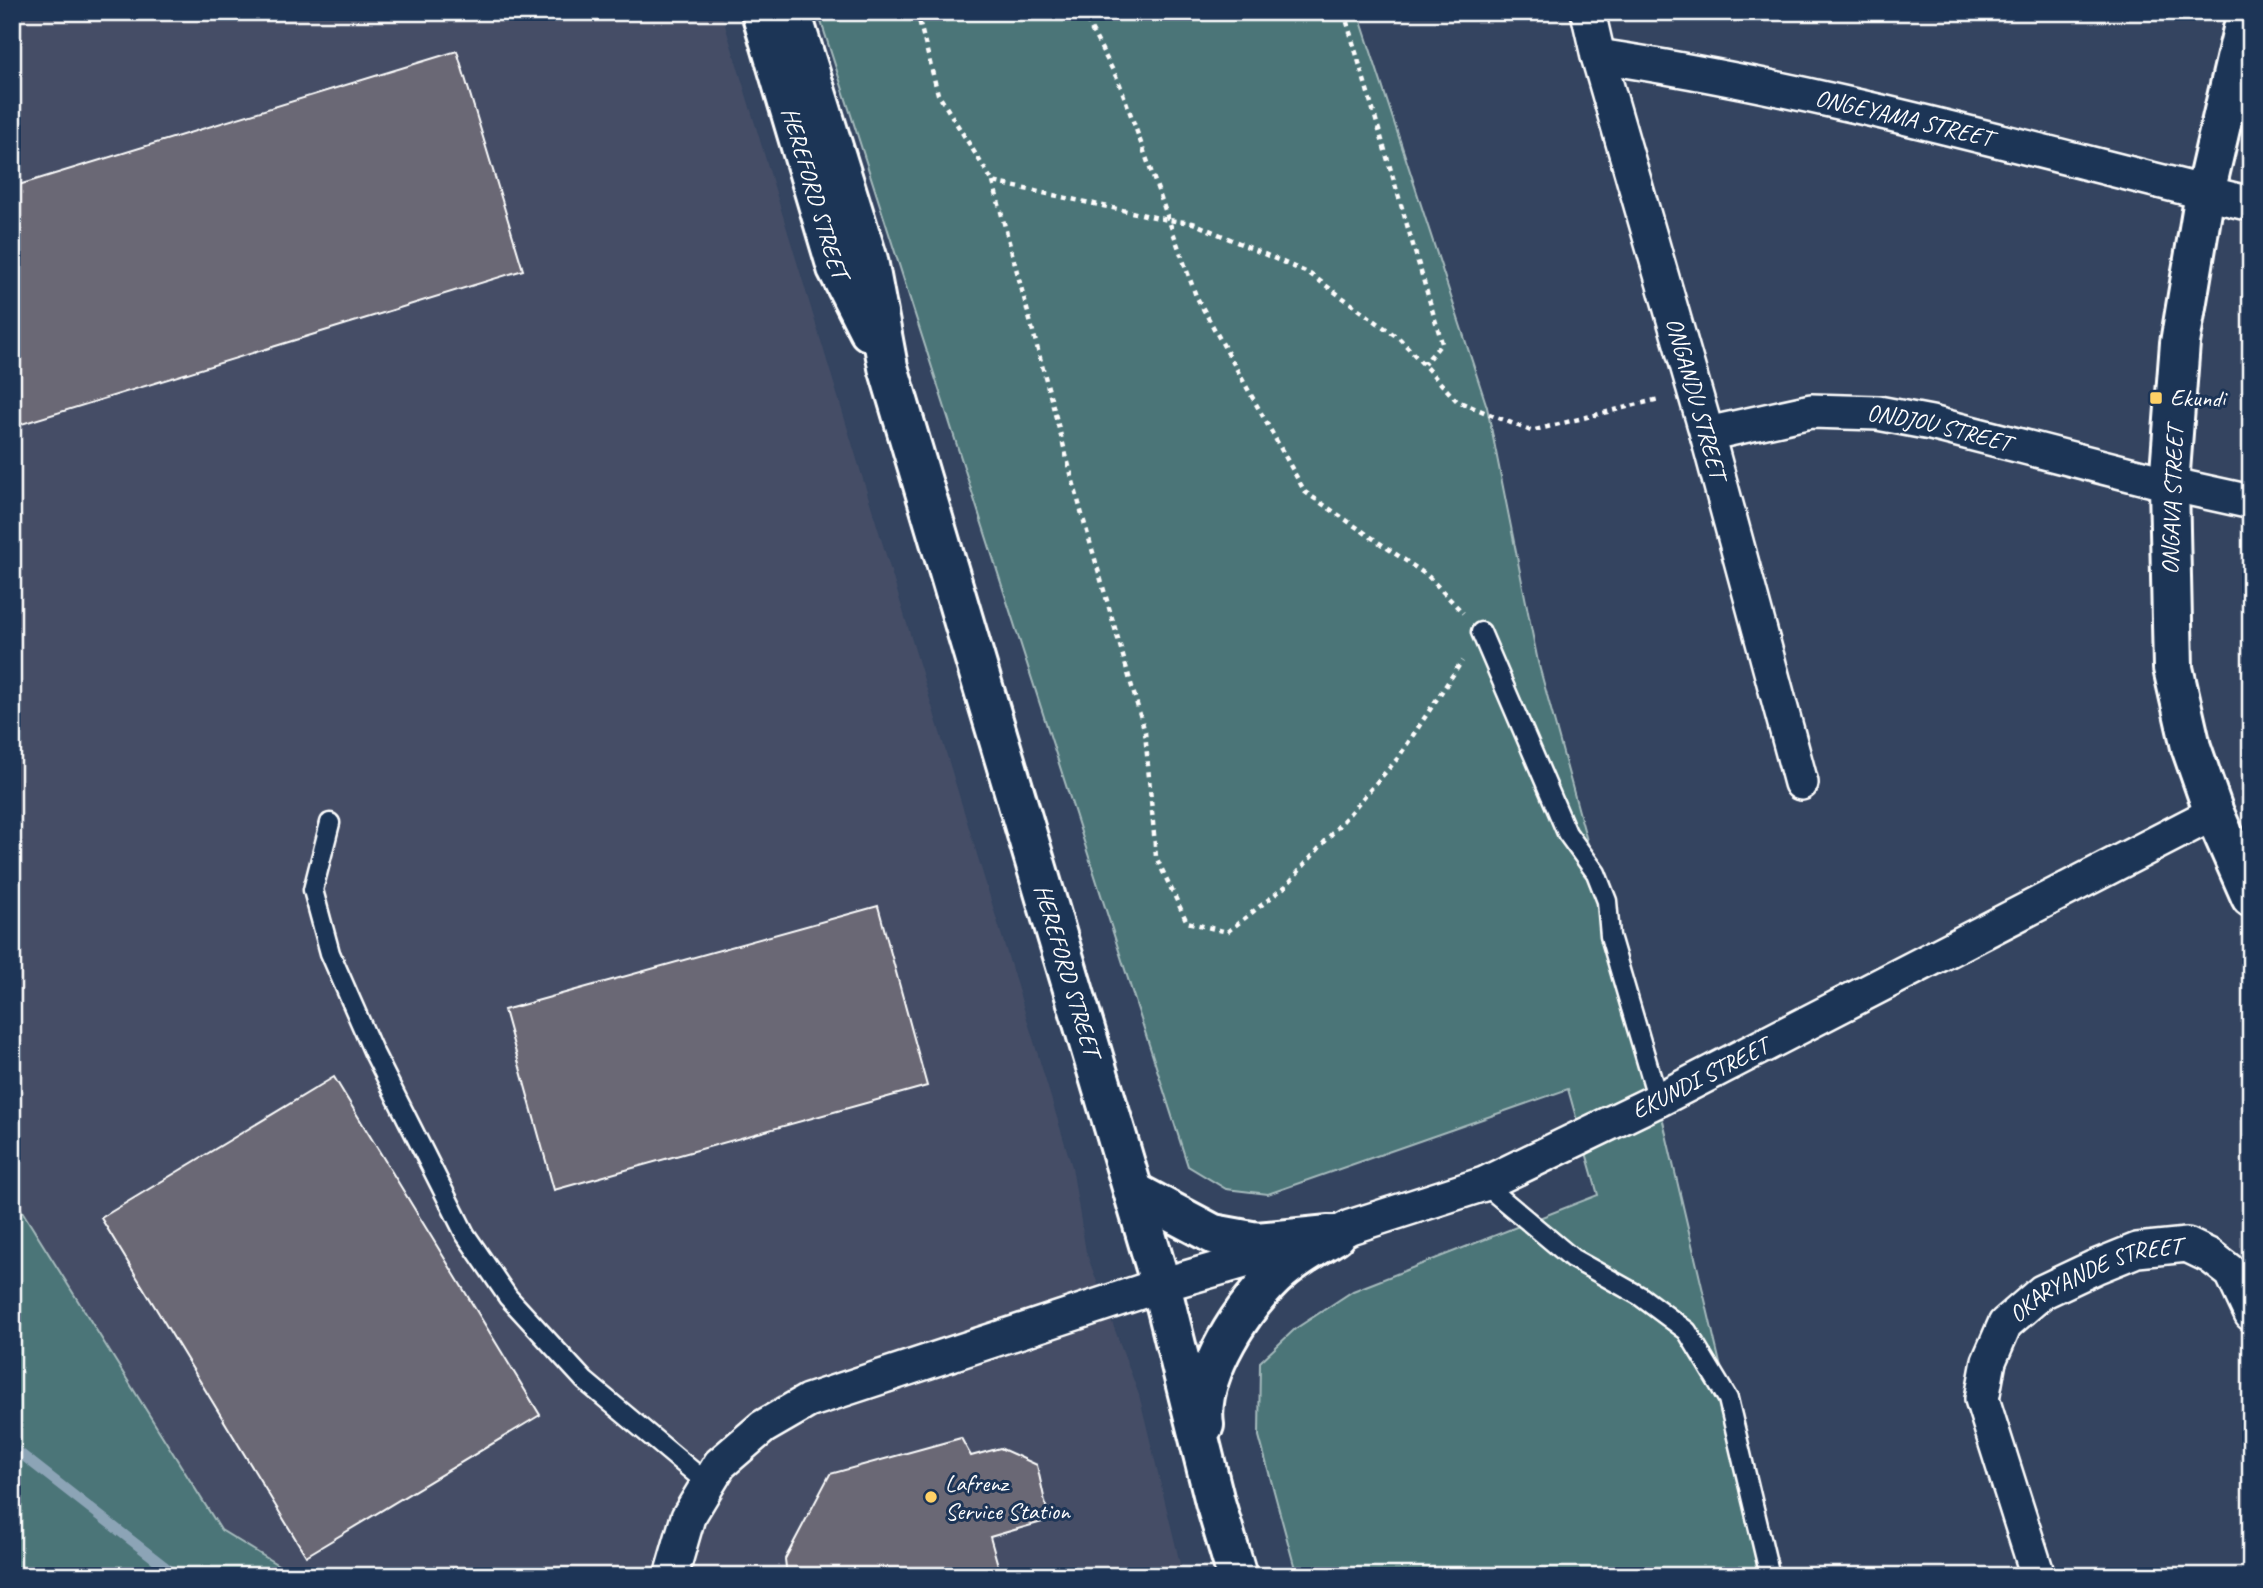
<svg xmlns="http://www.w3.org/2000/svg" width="2263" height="1588" font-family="Caveat,sans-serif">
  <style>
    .built { fill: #444e66 }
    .green { fill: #4b7478; stroke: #a5babc; stroke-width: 2 }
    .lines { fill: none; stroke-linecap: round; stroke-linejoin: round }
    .stream { stroke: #8ca4b6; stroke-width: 10 }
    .building { fill: #6a6774; stroke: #fff; stroke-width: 2 }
    .lane-casing { stroke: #fff; stroke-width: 23 }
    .street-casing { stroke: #fff; stroke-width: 38 }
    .secondary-casing { stroke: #fff; stroke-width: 44 }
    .path { stroke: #fff; stroke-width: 4.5; stroke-dasharray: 5 5; stroke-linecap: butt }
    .lane { stroke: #1d3557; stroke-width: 18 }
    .street { stroke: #1d3557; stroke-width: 33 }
    .secondary { stroke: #1d3557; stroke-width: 38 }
    .poi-dot { fill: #ffd166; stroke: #1d3557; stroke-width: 2.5 }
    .labels { text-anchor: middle; stroke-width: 6; stroke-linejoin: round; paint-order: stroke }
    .street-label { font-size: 24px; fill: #fff; stroke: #1d3557 }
    .poi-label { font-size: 24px; fill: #fff; stroke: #1d3557; text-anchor: start }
  </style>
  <rect width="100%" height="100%" fill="#344460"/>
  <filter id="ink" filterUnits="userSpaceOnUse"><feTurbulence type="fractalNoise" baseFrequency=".0143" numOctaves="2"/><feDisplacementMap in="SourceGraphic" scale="14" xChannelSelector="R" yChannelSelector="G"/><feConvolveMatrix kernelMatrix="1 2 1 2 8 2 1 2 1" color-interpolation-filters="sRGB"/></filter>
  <g filter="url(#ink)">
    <polygon class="built" points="12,12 721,12 1072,1167 1086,1252 1139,1395 1183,1576 296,1576 221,1530 12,1195"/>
    <g class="green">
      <polygon points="818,12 1358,12 1487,407 1538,662 1658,1100 1770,1576 1297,1576 1259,1436 1260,1362 1295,1329 1353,1291 1598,1195 1568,1089 1268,1194 1226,1189 1188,1166"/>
      <polygon points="12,1195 221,1530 296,1576 12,1576"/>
    </g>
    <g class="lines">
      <polyline class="stream" points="12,1447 177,1576"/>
    </g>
    <g class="building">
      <polygon points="457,51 523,270 12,427 12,187"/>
      <polygon points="878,906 927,1086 554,1190 504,1010"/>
      <polygon points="334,1077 540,1415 306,1556 101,1218"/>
      <polygon points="961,1438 971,1456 1000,1448 1037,1465 1049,1520 990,1537 1001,1576 858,1576 857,1570 828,1576 787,1576 785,1559 830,1474"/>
    </g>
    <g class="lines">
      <defs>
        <g id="lane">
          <polyline points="1481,632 1567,833 1596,873 1607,901 1610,936 1658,1100"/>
          <polyline points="330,823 313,890 330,953 373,1051 465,1234 508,1297 585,1381 708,1484"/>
          <polyline points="1484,1184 1572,1258 1640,1296 1687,1331 1728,1399 1770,1576"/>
        </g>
        <g id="street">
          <path id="s1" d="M1588,12L1598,56L1707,434L1801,783"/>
          <path id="s2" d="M1598,56C1819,89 2034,151 2251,204"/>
          <path id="s3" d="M1707,434L1811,411L1878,413L1931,423L2169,484L2251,502"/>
          <path id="s4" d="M671,1576L688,1517L720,1464L763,1427L808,1401L1161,1285L1335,1235L1350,1227L1484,1184L1658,1100L2214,813"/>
          <path id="s5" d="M2038,1576L1982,1399L1989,1361L2005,1324L2042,1292L2095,1267L2137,1250L2187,1245L2210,1256L2232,1273L2251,1314"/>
        </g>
        <g id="secondary">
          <path id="s6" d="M761,12L837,268L869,331"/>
          <path id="s7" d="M791,12L868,260L888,367L1161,1285L1215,1502L1237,1576"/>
          <polyline points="2247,12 2205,193 2180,343 2169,484 2173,668 2191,747 2214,813 2251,897"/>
          <polyline points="1134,1192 1213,1234 1257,1242 1329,1235"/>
          <path d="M1204,1425C1197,1375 1244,1303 1281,1271C1297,1257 1317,1246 1335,1235"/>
        </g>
      </defs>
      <use href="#lane" class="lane-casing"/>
      <use href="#street" class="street-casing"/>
      <use href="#secondary" class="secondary-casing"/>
      <g class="path">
        <polyline points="917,12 938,94 993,182 1168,220 1193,223 1310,274 1400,339 1457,401 1531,431 1659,399"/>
        <polyline points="1082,12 1119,82 1196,296 1305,492 1428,576 1463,613"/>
        <polyline points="1344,12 1442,343 1424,364"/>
        <polyline points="993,182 1081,511 1145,732 1156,857 1187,922 1227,932 1286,886 1398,758 1462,661"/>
      </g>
      <use href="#lane" class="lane"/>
      <use href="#street" class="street"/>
      <use href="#secondary" class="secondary"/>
    </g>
  </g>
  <g class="poi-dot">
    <rect x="2149" y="391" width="14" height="14" rx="3.5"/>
    <circle cx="931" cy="1497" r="7"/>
  </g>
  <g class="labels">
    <g class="street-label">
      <text dy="8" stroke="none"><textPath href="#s2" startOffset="312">ONGEYAMA STREET</textPath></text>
      <text dy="8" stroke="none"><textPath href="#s6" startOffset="189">HEREFORD STREET</textPath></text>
      <text dy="8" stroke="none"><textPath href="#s1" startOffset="401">ONGANDU STREET</textPath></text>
      <text dy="8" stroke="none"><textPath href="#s3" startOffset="236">ONDJOU STREET</textPath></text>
      <text transform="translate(2172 500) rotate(-88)" y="8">ONGAVA STREET</text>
      <text dy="8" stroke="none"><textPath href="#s7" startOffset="998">HEREFORD STREET</textPath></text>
      <text dy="8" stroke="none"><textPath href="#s4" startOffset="1183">EKUNDI STREET</textPath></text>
      <text dy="8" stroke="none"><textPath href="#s5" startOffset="368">OKARYANDE STREET</textPath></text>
    </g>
    <g class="poi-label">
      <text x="2170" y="406">Ekundi</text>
      <text x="945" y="1491">Lafrenz<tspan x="945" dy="28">Service Station</tspan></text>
    </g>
  </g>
  <rect width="2263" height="1588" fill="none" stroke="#1d3557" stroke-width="42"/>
  <rect x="21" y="21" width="2221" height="1546" fill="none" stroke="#fff" stroke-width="2.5" filter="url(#ink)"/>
</svg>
